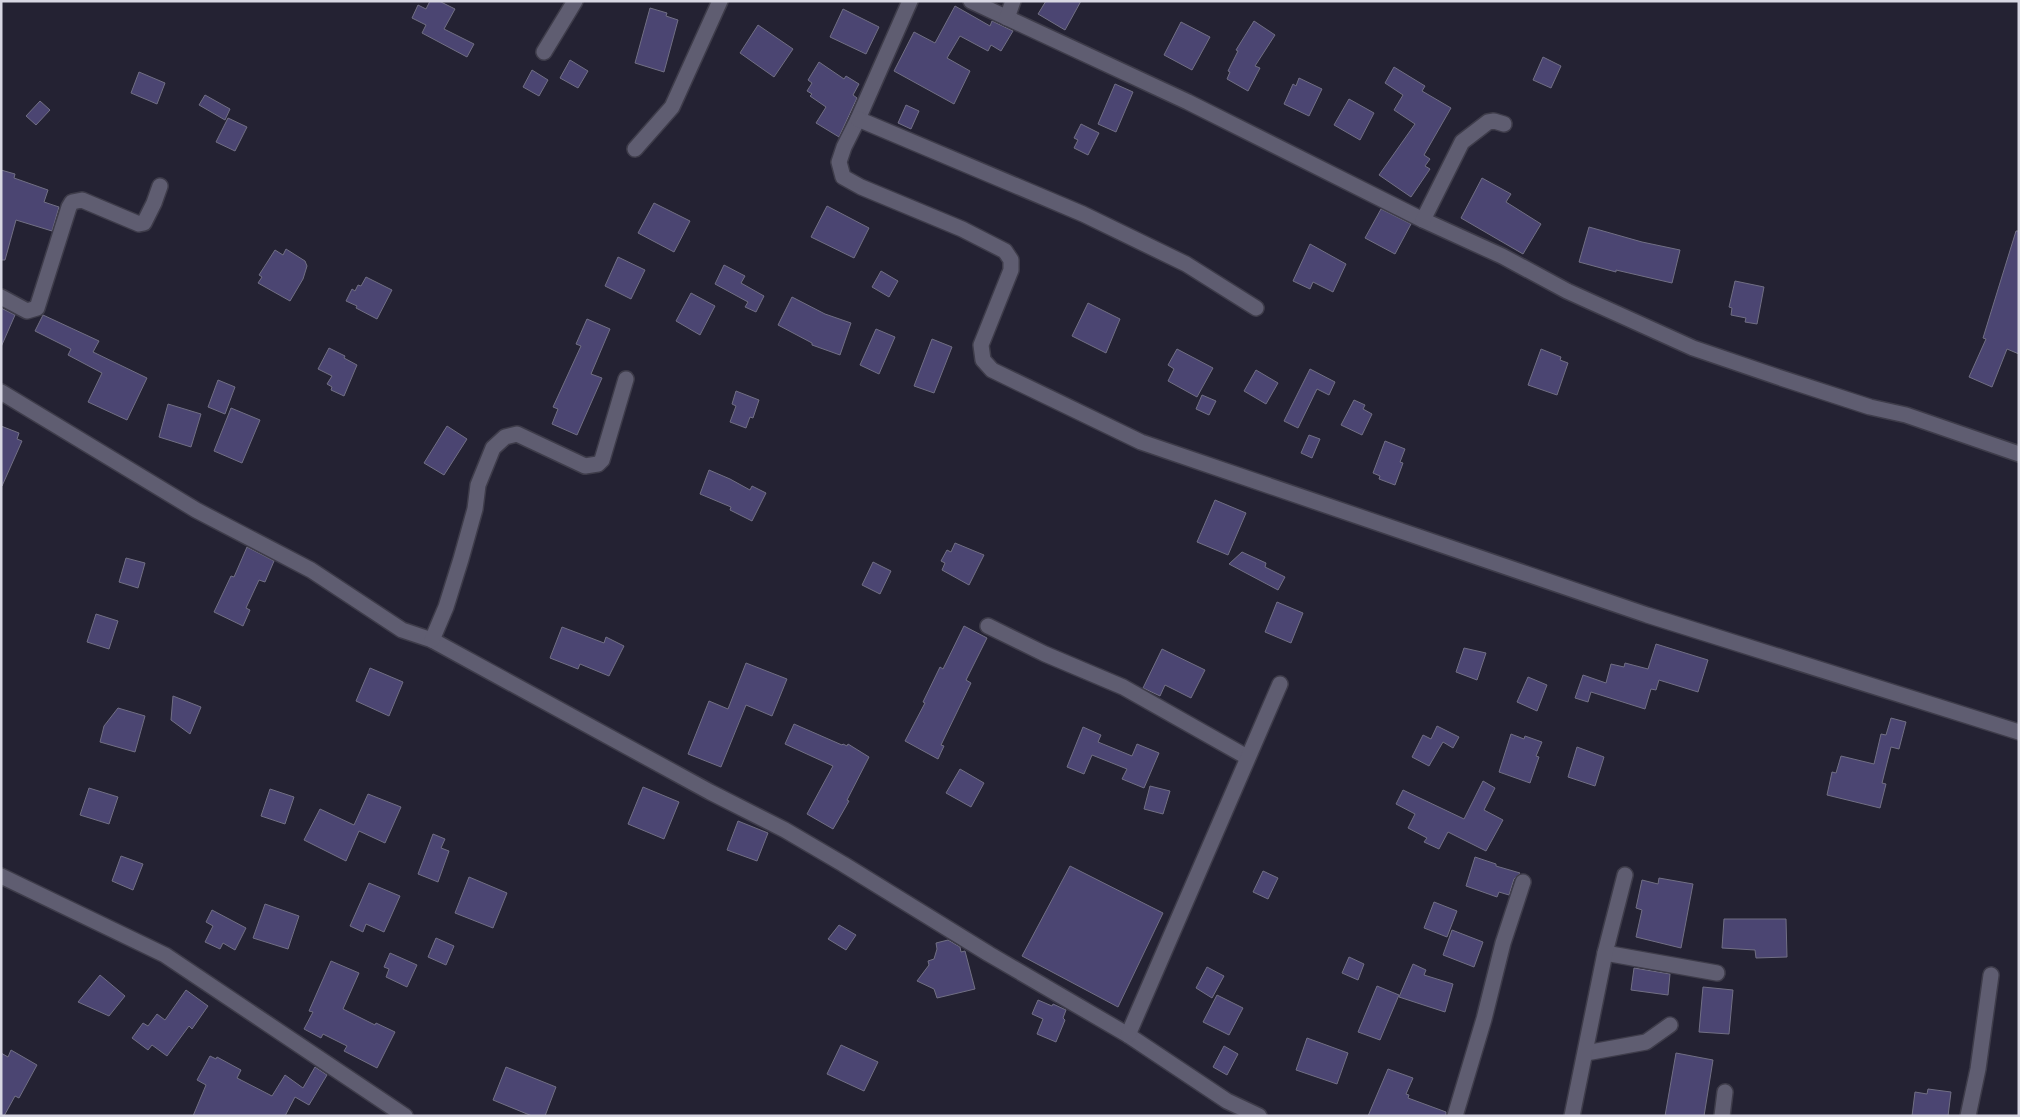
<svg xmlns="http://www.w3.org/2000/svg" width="2020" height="1117" font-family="Bitter,serif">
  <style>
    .building { fill: #4b4572; stroke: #716f84 }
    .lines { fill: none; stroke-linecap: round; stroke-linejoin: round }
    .minor-casing { stroke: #3e3c4a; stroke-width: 18 }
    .minor { stroke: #5f5d71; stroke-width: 15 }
  </style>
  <rect width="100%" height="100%" fill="#242233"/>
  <g class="building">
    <polygon points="430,1 439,1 455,9 444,29 474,44 467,57 422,33 426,25 412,18 418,5 426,9"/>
    <polygon points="1046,1 1081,1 1065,30 1038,14"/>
    <polygon points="955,6 990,26 992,21 1013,31 1001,51 991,45 988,51 960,36 947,58 970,71 954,104 894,71 914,32 935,43"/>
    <polygon points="650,8 667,13 666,16 678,20 664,72 635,63"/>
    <polygon points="843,9 879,27 866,54 830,37"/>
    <polygon points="1254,21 1275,35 1255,66 1260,68 1248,91 1227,79 1230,72 1228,71 1238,51 1236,50"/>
    <polygon points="1181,22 1210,37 1192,70 1164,55"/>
    <polygon points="758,25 793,49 774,77 740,53"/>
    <polygon points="1543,57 1561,66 1551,88 1533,80"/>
    <polygon points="570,60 588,71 578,88 560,78"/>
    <polygon points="819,62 844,79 846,76 859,84 853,95 857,98 839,137 816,123 826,107 810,96 812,94 807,91 812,83 808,80"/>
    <polygon points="1394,67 1425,86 1422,91 1451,108 1424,155 1430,159 1425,166 1430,169 1411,197 1379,175 1415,124 1394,110 1403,95 1385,83"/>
    <polygon points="532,70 548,80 539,96 523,87"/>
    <polygon points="139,72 165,83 157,104 131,93"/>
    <polygon points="1299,78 1322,89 1309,116 1284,104 1293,84 1296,86"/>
    <polygon points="1115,84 1133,92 1116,132 1098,124"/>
    <polygon points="205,95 230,109 225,120 199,105"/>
    <polygon points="1349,99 1374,113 1360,140 1334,125"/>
    <polygon points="40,101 50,110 36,125 26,116"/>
    <polygon points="906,105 919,111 911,129 898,123"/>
    <polygon points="228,118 247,127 235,151 216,142"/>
    <polygon points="1081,124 1099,133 1088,155 1074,148 1078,140 1074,138"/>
    <polygon points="1,170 15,174 14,178 48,190 44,202 59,207 52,231 16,220 5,260 1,260"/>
    <polygon points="1482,178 1511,194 1506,202 1541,224 1523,254 1461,218"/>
    <polygon points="654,203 690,221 674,252 638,233"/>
    <polygon points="827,206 869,228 854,258 811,237"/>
    <polygon points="1381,209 1411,224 1395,254 1365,238"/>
    <polygon points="1589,227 1642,242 1680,250 1672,283 1616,270 1616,272 1579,262"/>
    <polygon points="2016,231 2019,231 2019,354 2007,349 1992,387 1969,377 1986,339 1983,338"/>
    <polygon points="1310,244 1346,264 1333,292 1313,282 1310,289 1293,281"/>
    <polygon points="286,249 305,261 307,266 303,279 290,301 258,283 262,277 259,275 275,250 283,255"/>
    <polygon points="618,257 645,270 631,299 605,286"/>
    <polygon points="724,265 745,276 741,283 764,296 756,312 745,307 748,302 715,284"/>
    <polygon points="881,271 898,281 889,297 872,287"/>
    <polygon points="366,277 392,290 377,319 356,308 357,306 346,301 352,289 355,291 358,285 361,286"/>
    <polygon points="1735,281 1764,287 1757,324 1745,322 1746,318 1731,315 1732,308 1729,307"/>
    <polygon points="691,293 715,306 700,335 676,321"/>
    <polygon points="792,297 825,314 851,323 840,355 812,345 812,343 778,325"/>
    <polygon points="1088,303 1120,319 1106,353 1072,336"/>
    <polygon points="1,308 15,315 1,347"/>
    <polygon points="43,315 99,341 93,352 147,378 127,420 88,402 102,373 68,355 71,349 35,331"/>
    <polygon points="587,319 610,329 591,374 602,378 577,435 552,424 558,409 553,407 581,346 576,344"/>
    <polygon points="876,329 895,337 879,374 860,365"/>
    <polygon points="932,339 952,347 934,393 914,386"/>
    <polygon points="329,348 345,356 344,358 357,365 344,396 331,390 332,387 327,384 332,376 318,369"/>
    <polygon points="1177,349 1213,368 1197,397 1168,381 1174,369 1168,365"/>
    <polygon points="1541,349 1561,357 1560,360 1568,363 1557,395 1528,385"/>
    <polygon points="1310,369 1335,382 1329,395 1317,389 1298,428 1284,421"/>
    <polygon points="1256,370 1278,383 1266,404 1244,391"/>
    <polygon points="218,380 235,387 225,414 208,407"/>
    <polygon points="736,391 759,400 753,418 750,417 746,428 730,422 736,406 732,404"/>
    <polygon points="1202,395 1216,401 1209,415 1196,409"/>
    <polygon points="1354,400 1365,405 1363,409 1372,414 1362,435 1341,425"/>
    <polygon points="168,404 201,414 191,447 159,437"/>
    <polygon points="231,408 260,420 242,463 214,451"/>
    <polygon points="1,426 19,433 17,439 22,441 2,486"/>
    <polygon points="447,426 467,439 444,475 424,463"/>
    <polygon points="1309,435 1320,439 1312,458 1301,453"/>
    <polygon points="1385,441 1405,449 1400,462 1403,463 1395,485 1379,479 1380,476 1373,473"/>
    <polygon points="709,470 730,479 750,490 752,486 766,493 752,521 730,510 731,507 700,494"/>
    <polygon points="1215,500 1246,513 1228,555 1197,542"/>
    <polygon points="955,543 984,555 969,585 942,570 945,563 941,561 947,550 951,552"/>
    <polygon points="247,547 274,561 265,582 259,580 246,608 250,610 243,626 214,612 231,576 234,577"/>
    <polygon points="1242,552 1266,563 1265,567 1285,577 1278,590 1229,564"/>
    <polygon points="126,558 145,563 138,588 119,582"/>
    <polygon points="873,562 891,571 880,594 862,585"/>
    <polygon points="1277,602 1303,613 1291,643 1265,632"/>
    <polygon points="96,614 118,621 109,649 87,642"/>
    <polygon points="964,626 987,638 966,680 971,683 941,745 944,746 938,759 905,741 925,703 923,702 940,667 943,669"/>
    <polygon points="562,627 604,643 606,637 624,646 609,676 580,664 578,669 550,658"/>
    <polygon points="1656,644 1708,660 1698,692 1659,680 1656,690 1651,689 1645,709 1591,692 1588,702 1575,698 1583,675 1606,683 1611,664 1624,667 1625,663 1648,669"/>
    <polygon points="1464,648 1486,653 1477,680 1456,672"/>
    <polygon points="1162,649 1205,670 1191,698 1165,685 1160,696 1143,688"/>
    <polygon points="746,663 787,679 772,716 746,705 721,767 688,754 709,701 728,709"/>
    <polygon points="370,668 403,682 389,716 356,701"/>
    <polygon points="1528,677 1547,685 1537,711 1517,702"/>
    <polygon points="173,696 201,707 190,734 171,720"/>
    <polygon points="118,708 145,716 135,752 100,742 104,726"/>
    <polygon points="1891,718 1906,722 1899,749 1891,747 1882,783 1886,784 1880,808 1827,795 1832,772 1836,773 1841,756 1874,764 1881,734 1886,735"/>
    <polygon points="794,724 842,745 843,744 847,746 848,744 869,757 847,800 849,801 833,829 807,814 833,766 785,744"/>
    <polygon points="1437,726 1459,737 1453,748 1443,742 1429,766 1412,757 1423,735 1431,739"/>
    <polygon points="1083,727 1101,735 1098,742 1132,756 1137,744 1159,753 1144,788 1122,779 1127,769 1092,755 1084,774 1067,767"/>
    <polygon points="1511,734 1524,739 1525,736 1542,742 1536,756 1539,757 1530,783 1499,772"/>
    <polygon points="1577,747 1604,757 1595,786 1568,777"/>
    <polygon points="960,769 984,783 971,807 946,793"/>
    <polygon points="1483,781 1495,788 1484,810 1503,820 1486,851 1448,832 1439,849 1424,842 1427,838 1408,828 1415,814 1396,804 1403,790 1464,819"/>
    <polygon points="1150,786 1170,791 1163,814 1144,809"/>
    <polygon points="643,787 679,802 664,839 628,824"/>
    <polygon points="89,788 118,797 109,824 80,815"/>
    <polygon points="270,789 294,797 285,824 261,816"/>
    <polygon points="368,794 401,807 385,843 359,831 346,861 304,840 320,809 354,825"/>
    <polygon points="738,821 768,833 757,861 727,850"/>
    <polygon points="433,834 445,839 441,848 449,851 438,882 418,874"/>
    <polygon points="121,856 143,864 133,890 112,881"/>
    <polygon points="1475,857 1496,864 1496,866 1520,873 1514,879 1509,895 1499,892 1497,897 1466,886"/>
    <polygon points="1070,866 1163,913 1118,1007 1022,956"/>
    <polygon points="1263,871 1278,878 1268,899 1253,892"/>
    <polygon points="469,877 507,893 493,928 455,913"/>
    <polygon points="1659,878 1693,884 1681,948 1636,937 1642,910 1636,908 1642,880 1658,884"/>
    <polygon points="369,883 400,896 384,932 366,924 363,932 350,926"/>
    <polygon points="1434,902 1457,911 1447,937 1424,928"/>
    <polygon points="265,904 299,916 288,949 253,938"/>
    <polygon points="212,910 246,928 235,950 223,943 220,949 205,942 213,926 206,922"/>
    <polygon points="1724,919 1786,919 1787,957 1756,958 1755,950 1722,948"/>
    <polygon points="839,925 856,935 846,950 828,939"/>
    <polygon points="1452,930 1483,942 1474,967 1443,955"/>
    <polygon points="436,938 454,946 446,965 428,957"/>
    <polygon points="948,940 960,947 961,952 965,951 975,989 937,998 934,989 917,981 929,965 928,961 934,959 937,949 936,943"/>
    <polygon points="390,953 417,965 407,987 386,977 389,969 384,967"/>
    <polygon points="1349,957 1364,964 1358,980 1342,973"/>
    <polygon points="331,961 359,973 343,1009 375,1025 376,1023 395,1032 377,1068 344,1051 347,1046 323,1034 321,1038 304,1029 313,1012 309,1011"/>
    <polygon points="1413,964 1426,970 1424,975 1453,984 1445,1012 1399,997"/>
    <polygon points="1207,967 1224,976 1212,998 1196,988"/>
    <polygon points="1634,968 1670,974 1668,995 1631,990"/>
    <polygon points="100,975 125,996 109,1016 78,1002"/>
    <polygon points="1377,986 1399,995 1380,1040 1358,1032"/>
    <polygon points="1703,987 1733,990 1729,1034 1699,1032"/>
    <polygon points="186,990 208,1006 192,1029 189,1026 167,1056 152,1045 148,1050 132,1038 143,1023 148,1026 157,1014 165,1020"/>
    <polygon points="1217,995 1243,1008 1229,1035 1203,1022"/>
    <polygon points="1038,1000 1052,1006 1053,1004 1066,1010 1063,1018 1065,1020 1056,1042 1037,1034 1043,1019 1032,1014"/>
    <polygon points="1307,1038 1348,1053 1337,1084 1296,1070"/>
    <polygon points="841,1045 878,1062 864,1091 827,1074"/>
    <polygon points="1224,1046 1238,1054 1227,1075 1213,1067"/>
    <polygon points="11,1050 37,1065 19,1098 15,1096 4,1116 1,1116 1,1053 8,1057"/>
    <polygon points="1676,1053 1713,1060 1704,1116 1665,1116"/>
    <polygon points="210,1056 216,1059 217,1057 241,1070 237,1078 272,1096 285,1075 303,1088 315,1067 327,1075 309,1105 295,1097 285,1116 193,1116 206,1085 197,1080"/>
    <polygon points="506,1067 556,1087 545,1116 532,1116 493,1100"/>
    <polygon points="1388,1069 1413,1078 1406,1094 1409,1095 1408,1098 1446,1112 1446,1116 1368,1116"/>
    <polygon points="1928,1089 1951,1092 1948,1116 1912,1116 1915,1092 1927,1094"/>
  </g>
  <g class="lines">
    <defs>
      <g id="minor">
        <polyline points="910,1 858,119 844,147 839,162 843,177 861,187 962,229 1005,251 1011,260 1011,270 981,345 983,360 992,370 1141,442 1647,615 2019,732"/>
        <polyline points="971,1 1188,102 1423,220 1502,256 1567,291 1693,348 1778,377 1870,407 1906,415 2019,454"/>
        <polyline points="1007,18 1013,1"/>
        <polyline points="544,52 575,1"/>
        <polyline points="858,119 1083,214 1186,264 1256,308"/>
        <polyline points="635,149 672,107 720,1"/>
        <polyline points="1423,220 1462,142 1488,122 1494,121 1504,124"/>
        <polyline points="1,297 27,311 37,308 69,207 72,202 82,200 139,224 144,223 154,203 160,186"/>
        <polyline points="1,392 196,510 311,570 402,630 432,640 710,792 785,830 843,864 989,954 1128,1035 1227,1101 1259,1116"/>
        <polyline points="988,626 1045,654 1123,687 1247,757"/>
        <polyline points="432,640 446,607 461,559 475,509 478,485 493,448 505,437 517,434 585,466 598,464 602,460 626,379"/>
        <polyline points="1,876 165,955 405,1116"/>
        <polyline points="1605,953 1717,973"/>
        <polyline points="1128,1035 1280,684"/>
        <polyline points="1586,1053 1646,1042 1670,1025"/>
        <polyline points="1455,1116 1484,1019 1503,943 1523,882"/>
        <polyline points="1572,1116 1605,953 1625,875"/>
        <polyline points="1722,1116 1725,1092"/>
        <polyline points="1968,1116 1978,1069 1991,975"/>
      </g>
    </defs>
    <use href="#minor" class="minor-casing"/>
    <use href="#minor" class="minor"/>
  </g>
  <rect width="2020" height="1117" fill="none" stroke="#d8d7e3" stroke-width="5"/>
</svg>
